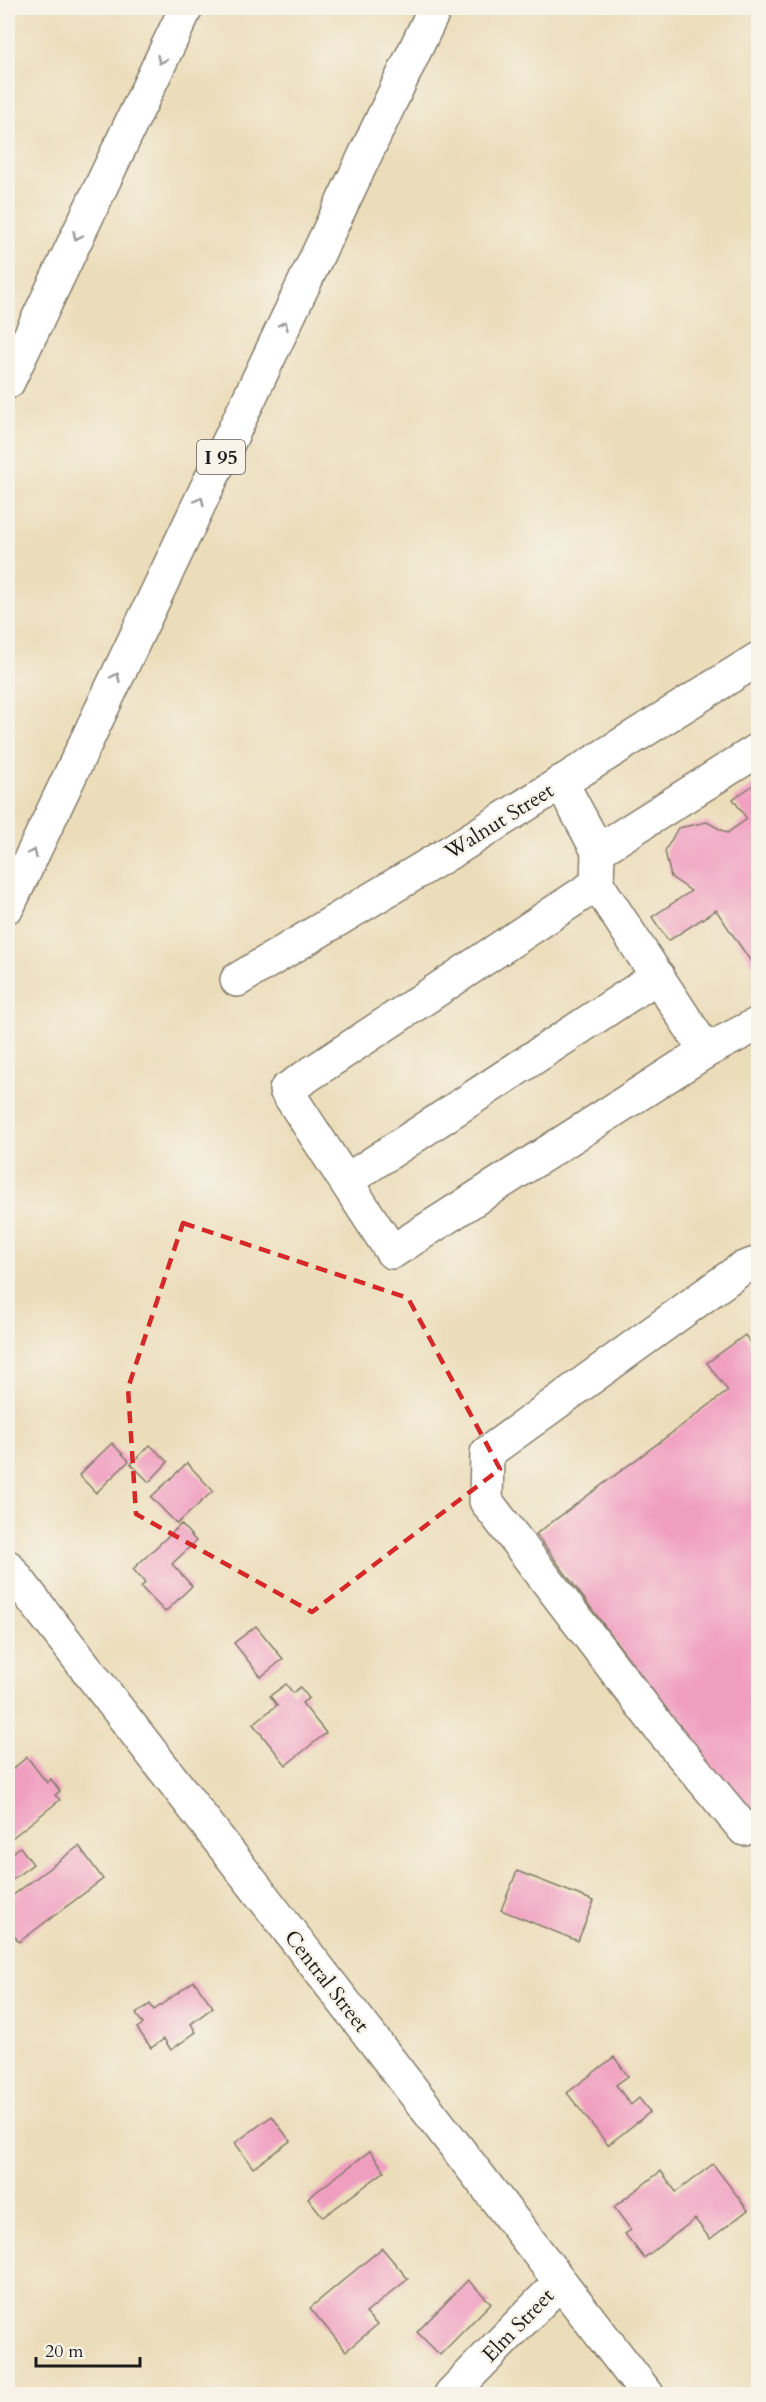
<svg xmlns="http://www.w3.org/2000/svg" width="766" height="2402" font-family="Cardo,serif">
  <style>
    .building { fill: #f09ec0 }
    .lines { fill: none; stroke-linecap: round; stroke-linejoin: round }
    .minor-casing { stroke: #847c6b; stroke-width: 36 }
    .major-casing { stroke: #847c6b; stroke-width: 36 }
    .highway-casing { stroke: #847c6b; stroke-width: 36 }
    .minor { stroke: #fff; stroke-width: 33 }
    .major { stroke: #fff; stroke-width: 33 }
    .highway { stroke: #fff; stroke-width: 33 }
    .oneway { stroke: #999 }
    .marked { fill: none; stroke: #d62828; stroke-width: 4.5; stroke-dasharray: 12 8; stroke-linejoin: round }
    .labels { text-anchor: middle; stroke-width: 5; stroke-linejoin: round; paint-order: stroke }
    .shield { fill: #f7f3e8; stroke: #5e5c59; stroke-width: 1.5 }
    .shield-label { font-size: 20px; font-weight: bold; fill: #1c1c1c }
    .street-label { font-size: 21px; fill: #1c1c1c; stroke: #f7f3e8 }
  </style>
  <rect width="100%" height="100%" fill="#f7f3e8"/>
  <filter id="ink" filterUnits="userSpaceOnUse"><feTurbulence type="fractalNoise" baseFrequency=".0167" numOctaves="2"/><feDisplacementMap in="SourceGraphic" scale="12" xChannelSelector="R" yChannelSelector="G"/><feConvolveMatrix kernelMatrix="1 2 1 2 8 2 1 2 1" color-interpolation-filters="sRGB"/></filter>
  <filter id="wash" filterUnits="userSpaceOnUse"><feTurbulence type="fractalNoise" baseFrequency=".008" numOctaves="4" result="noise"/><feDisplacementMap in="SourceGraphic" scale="24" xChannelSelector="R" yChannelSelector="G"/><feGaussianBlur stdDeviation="1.35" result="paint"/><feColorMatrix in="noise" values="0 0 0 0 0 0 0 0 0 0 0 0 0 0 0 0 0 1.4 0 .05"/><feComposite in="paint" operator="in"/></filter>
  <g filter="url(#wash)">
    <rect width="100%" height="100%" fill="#ecddba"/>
    <g id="blocks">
      <g class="building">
        <polygon points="758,782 758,972 716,910 668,941 652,917 691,891 671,877 665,851 678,828 707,822 727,833 747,819 733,799"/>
        <polygon points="745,1335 758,1354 758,1806 746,1816 536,1534 728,1391 707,1363"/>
        <polygon points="112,1443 129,1461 96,1493 79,1475"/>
        <polygon points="150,1445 168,1462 149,1482 131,1464"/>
        <polygon points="187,1463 213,1491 177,1524 151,1497"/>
        <polygon points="181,1524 196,1541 172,1564 192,1586 165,1612 141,1587 145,1583 133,1569"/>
        <polygon points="256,1626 283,1659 261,1677 234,1643"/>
        <polygon points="286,1684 293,1693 300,1687 309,1698 302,1703 326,1733 286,1765 253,1724 277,1705 270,1696"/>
        <polygon points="27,1757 47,1783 51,1779 60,1791 55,1795 60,1800 8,1841 8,1773"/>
        <polygon points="79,1846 103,1879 19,1942 8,1927 8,1899"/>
        <polygon points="20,1847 33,1864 8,1883 8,1857"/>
        <polygon points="517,1871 594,1901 578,1941 501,1910"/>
        <polygon points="194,1981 213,2007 191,2024 196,2032 171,2050 164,2039 151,2048 137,2028 143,2024 136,2014 150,2004 154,2010"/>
        <polygon points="614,2057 628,2076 616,2085 631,2105 639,2098 650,2112 608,2145 567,2093"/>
        <polygon points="272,2116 290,2141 253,2168 235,2143"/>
        <polygon points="370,2151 385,2171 323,2217 308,2198"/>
        <polygon points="713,2164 748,2210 710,2239 695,2219 644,2258 625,2234 631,2230 614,2207 661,2171 676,2192"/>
        <polygon points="382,2248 408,2279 366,2313 377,2325 346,2351 310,2308"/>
        <polygon points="468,2280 491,2303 440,2355 417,2332"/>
      </g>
    </g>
  </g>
  <g filter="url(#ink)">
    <use href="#blocks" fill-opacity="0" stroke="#847c6b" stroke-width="1.5"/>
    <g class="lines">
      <defs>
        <g id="minor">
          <polyline points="561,782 598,851 597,884 706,1051 392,1252 286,1090 597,884"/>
          <polyline points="598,851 758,750"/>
          <polyline points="237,980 457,848 758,659"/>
          <polyline points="706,1051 758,1024"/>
          <polyline points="346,1181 658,976"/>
          <polyline points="744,1829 658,1726 486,1501 487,1453 741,1269 758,1263"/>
          <polyline points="451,2394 560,2282"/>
        </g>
        <polyline id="major" points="8,1567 647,2394"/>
        <g id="highway">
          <polyline points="8,382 186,8"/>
          <polyline points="8,906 435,8"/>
        </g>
      </defs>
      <use href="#minor" class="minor-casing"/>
      <use href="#major" class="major-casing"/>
      <use href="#highway" class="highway-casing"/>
      <use href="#minor" class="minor"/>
      <use href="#major" class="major"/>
      <use href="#highway" class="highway"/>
    </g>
    <defs><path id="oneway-chevron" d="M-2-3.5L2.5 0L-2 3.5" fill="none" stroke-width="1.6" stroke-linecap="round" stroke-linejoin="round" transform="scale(1.5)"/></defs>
    <g class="oneway">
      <use href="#oneway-chevron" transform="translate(161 60) rotate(115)"/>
      <use href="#oneway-chevron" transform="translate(77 236) rotate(115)"/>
      <use href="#oneway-chevron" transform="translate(284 325) rotate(-65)"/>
      <use href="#oneway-chevron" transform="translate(200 501) rotate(-65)"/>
      <use href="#oneway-chevron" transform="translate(116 677) rotate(-65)"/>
      <use href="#oneway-chevron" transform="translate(33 853) rotate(-65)"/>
    </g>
  </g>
  <path class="marked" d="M183,1223L408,1298L500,1469L312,1612L136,1514L128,1388Z"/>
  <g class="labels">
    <rect class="shield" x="197" y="440" width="48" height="34" rx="4.5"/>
    <g class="shield-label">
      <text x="221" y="464">I 95</text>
    </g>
    <g class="street-label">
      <text transform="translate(499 821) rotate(-32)" y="7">Walnut Street</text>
      <text transform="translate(327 1981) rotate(52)" y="7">Central Street</text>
      <text transform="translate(518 2325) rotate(-46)" y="7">Elm Street</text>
    </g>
  </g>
  <rect width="766" height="2402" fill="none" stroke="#f7f3e8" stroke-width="30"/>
  <path d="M36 2357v9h104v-9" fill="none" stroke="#1c1c1c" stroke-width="3"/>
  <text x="45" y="2357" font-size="18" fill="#1c1c1c" stroke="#f7f3e8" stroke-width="4.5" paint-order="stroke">20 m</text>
</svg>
